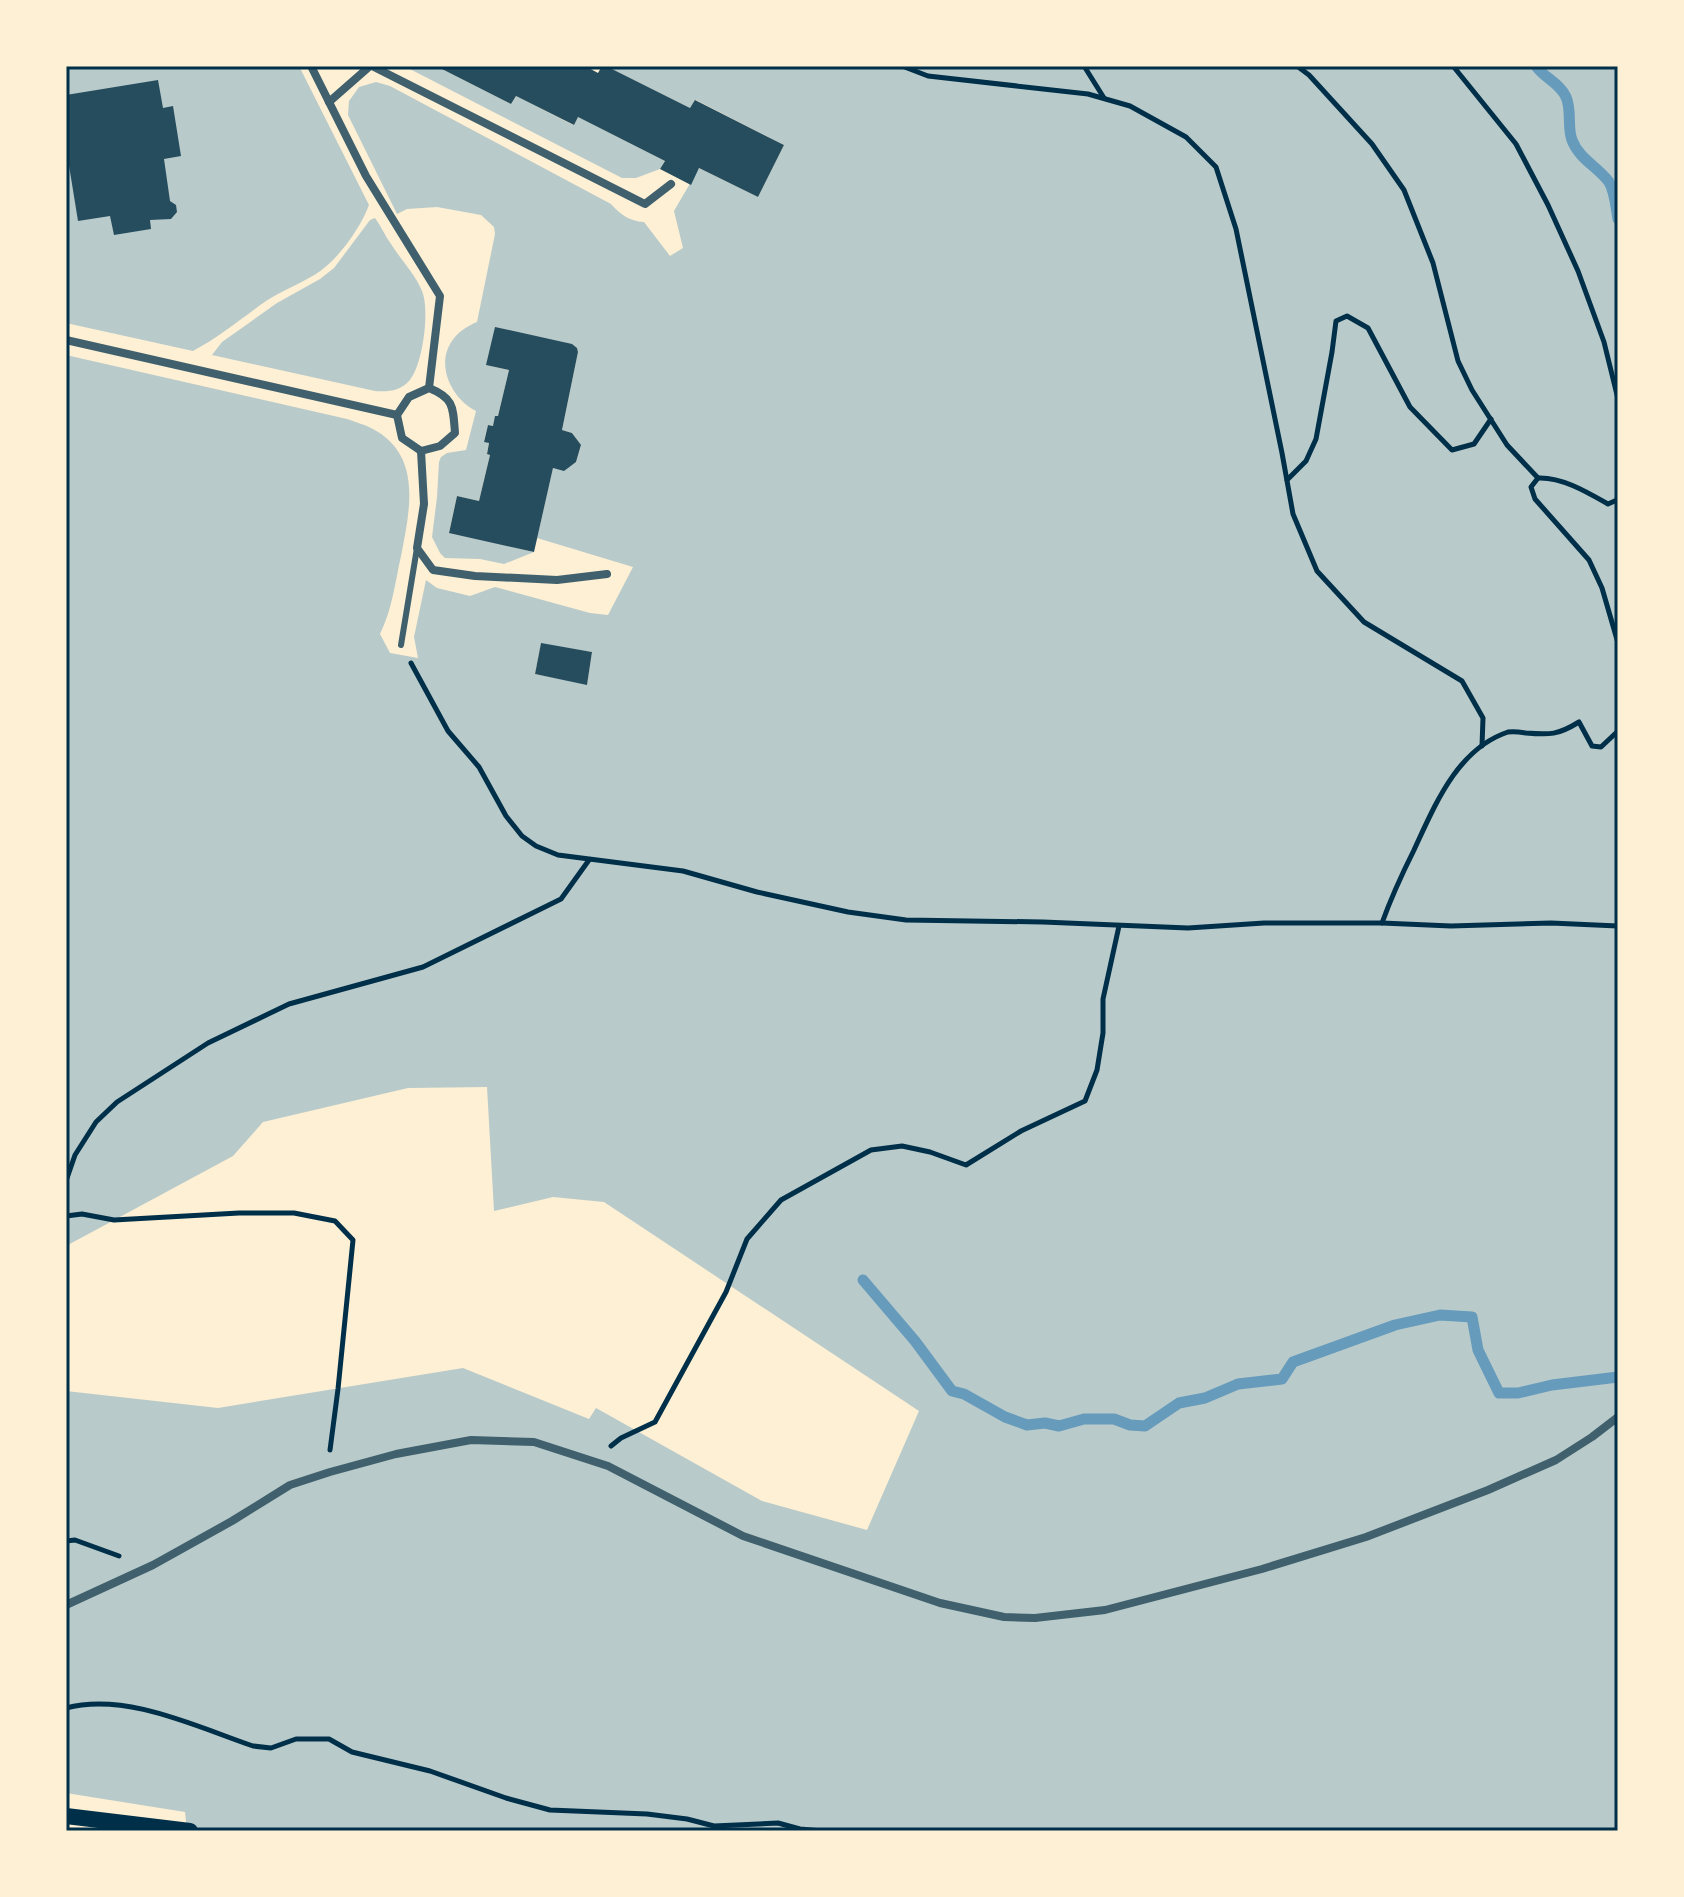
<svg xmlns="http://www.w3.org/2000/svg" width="1684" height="1897" font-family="Lora,serif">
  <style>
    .green { fill: #b9caca; fill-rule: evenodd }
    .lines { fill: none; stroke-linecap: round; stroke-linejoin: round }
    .stream { stroke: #669bbc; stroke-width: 11 }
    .building { fill: #264d5e }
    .path { stroke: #003049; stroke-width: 5 }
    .service { stroke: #3f606c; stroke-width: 6 }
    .minor { stroke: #3f606c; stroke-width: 8 }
    .secondary { stroke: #003049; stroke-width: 16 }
    .neatline { fill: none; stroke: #003049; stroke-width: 3 }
  </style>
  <rect width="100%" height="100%" fill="#fdf0d5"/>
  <g class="green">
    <path d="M66,66H299L369,205C360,229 337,261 316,274C300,284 281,291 266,301C242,318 219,337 193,351L66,323Z"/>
    <polygon points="404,66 436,66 511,104 516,96 573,125 578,117 665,161 660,169 636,178 622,178"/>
    <path d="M606,66H1618V1831H187L185,1812L66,1793V1391L218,1408L463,1368L589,1419L596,1408L762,1501L867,1530L919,1411L604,1202L553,1197L494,1211L487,1087L408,1088L263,1122L233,1156L66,1246V355L347,419C355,422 363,424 371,428C423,454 410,510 401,556C395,583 392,610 380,634L390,653L418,658L414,637L426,580L437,588L470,596L495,587L590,613L608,615L633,567L537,538L553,468L564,470L576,462L581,446L572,433L562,430L578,352L577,348L487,365L509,370L498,416L493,426L488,425L484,441L489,443L487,453L490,455L479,501L457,496L449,532L534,552L504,564L480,559L445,558L440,553L432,537L437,497L439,462L441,457L447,453L466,450L476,411C452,399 435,365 452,341C458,332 467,326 477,322L495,234L494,227L481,215L437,207L407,209L397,214L348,115L349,101L359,87L376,82L390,86L611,204C621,215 629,221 644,222L670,256L683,248L674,211L699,168L758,197L784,145L696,100L690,108ZM541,644L592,652L587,684L535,674Z"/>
    <path d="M375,218C381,226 385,236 391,244C401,260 415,274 422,291C430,310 423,366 409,381C400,391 388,392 375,391L212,355L222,342L277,303L320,279L334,268L370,220Z"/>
  </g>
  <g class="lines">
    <g class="stream">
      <path d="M1536,66C1544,78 1560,83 1566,97C1572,110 1567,127 1572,140C1579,159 1598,167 1609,182C1615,192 1616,208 1618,219"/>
      <polyline points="863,1280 915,1341 952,1391 964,1394 1005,1417 1027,1425 1045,1423 1059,1426 1084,1419 1114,1419 1130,1425 1145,1426 1179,1403 1205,1398 1238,1384 1282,1379 1293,1362 1395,1325 1440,1315 1472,1317 1478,1350 1499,1393 1518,1393 1552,1385 1618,1377"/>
    </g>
  </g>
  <g class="building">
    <polygon points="436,66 585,66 598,73 602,66 606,66 690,108 695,100 784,145 758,197 699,168 691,185 660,169 665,161 578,117 574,125 516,96 511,104"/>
    <polygon points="158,80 163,108 173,106 181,156 164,159 170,201 176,205 177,212 171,219 150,220 151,229 114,235 110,216 78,221 66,147 66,95"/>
    <polygon points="495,327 572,344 577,348 578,352 562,430 572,433 581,445 576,462 564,471 553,468 534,552 449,533 457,496 479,501 490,455 487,454 489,443 484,442 488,425 493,426 495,416 498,416 509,370 486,365"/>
    <polygon points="541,643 592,652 587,685 535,674"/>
  </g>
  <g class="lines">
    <g class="path">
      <polyline points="902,66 928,76 1088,94 1130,106 1186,137 1216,167 1236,229 1282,453 1293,514 1317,571 1364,622 1462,681 1483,718 1482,746"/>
      <polyline points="1084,66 1104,98"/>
      <path d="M1297,66L1309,75L1372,144L1404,190L1433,263L1458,361L1472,390L1507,445L1538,478C1562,477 1587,492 1608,504L1617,500L1618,493"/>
      <polyline points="1453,66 1516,144 1548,205 1578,271 1604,342 1618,399"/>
      <polyline points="1538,478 1531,487 1535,499 1589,560 1602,588 1618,643"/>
      <polyline points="1287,480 1306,461 1316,439 1332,352 1336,321 1347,316 1368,328 1410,407 1452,450 1474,444 1491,419"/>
      <polyline points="411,663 448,731 479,767 506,816 522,836 536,846 558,855 683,871 757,892 848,912 906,920 1043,922 1188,928 1264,923 1382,923 1451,926 1551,923 1618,926"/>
      <path d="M1382,923C1391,898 1402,874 1414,850C1435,805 1457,749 1508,732C1514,731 1520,732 1526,733C1550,735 1558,735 1579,722L1592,746L1601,747L1618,731"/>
      <polyline points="66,1181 75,1155 96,1122 117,1102 208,1043 289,1004 423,967 561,899 589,860"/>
      <polyline points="66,1216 82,1214 114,1220 239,1213 294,1213 335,1221 353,1240 338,1389 330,1450"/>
      <polyline points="611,1446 621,1438 655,1422 726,1292 747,1239 781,1200 871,1150 902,1146 930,1152 966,1165 1021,1131 1085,1101 1097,1070 1103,1033 1103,999 1119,926"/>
      <polyline points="66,1541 75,1540 119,1556"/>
      <path d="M66,1708C126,1692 197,1727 253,1746L271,1748L296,1739H329L352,1752L430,1771L506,1798L550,1810L647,1814L687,1819L714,1826L778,1823L800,1829L822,1831"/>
    </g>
    <polyline class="service" points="401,645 417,548"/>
    <g class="minor">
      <polyline points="311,66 366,176 440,296 429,388"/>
      <polyline points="372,66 645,204 671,184"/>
      <polyline points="329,102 370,66"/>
      <polyline points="66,340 397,415"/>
      <path d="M429,388C454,398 453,407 455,433L440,446L421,451L402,438L397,415L409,397Z"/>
      <polyline points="421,451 424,504 417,548 433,570 475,576 557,580 607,574"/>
      <polyline points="66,1605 153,1565 232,1521 290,1485 330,1472 396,1454 471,1440 534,1442 608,1466 743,1536 940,1603 1004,1617 1035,1618 1105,1610 1262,1569 1366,1537 1488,1490 1556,1460 1592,1437 1618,1417"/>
    </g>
    <polyline class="secondary" points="66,1816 190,1831"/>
  </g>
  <rect width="1684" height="1897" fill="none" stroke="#fdf0d5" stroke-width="136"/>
  <rect x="68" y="68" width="1548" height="1761" class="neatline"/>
</svg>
